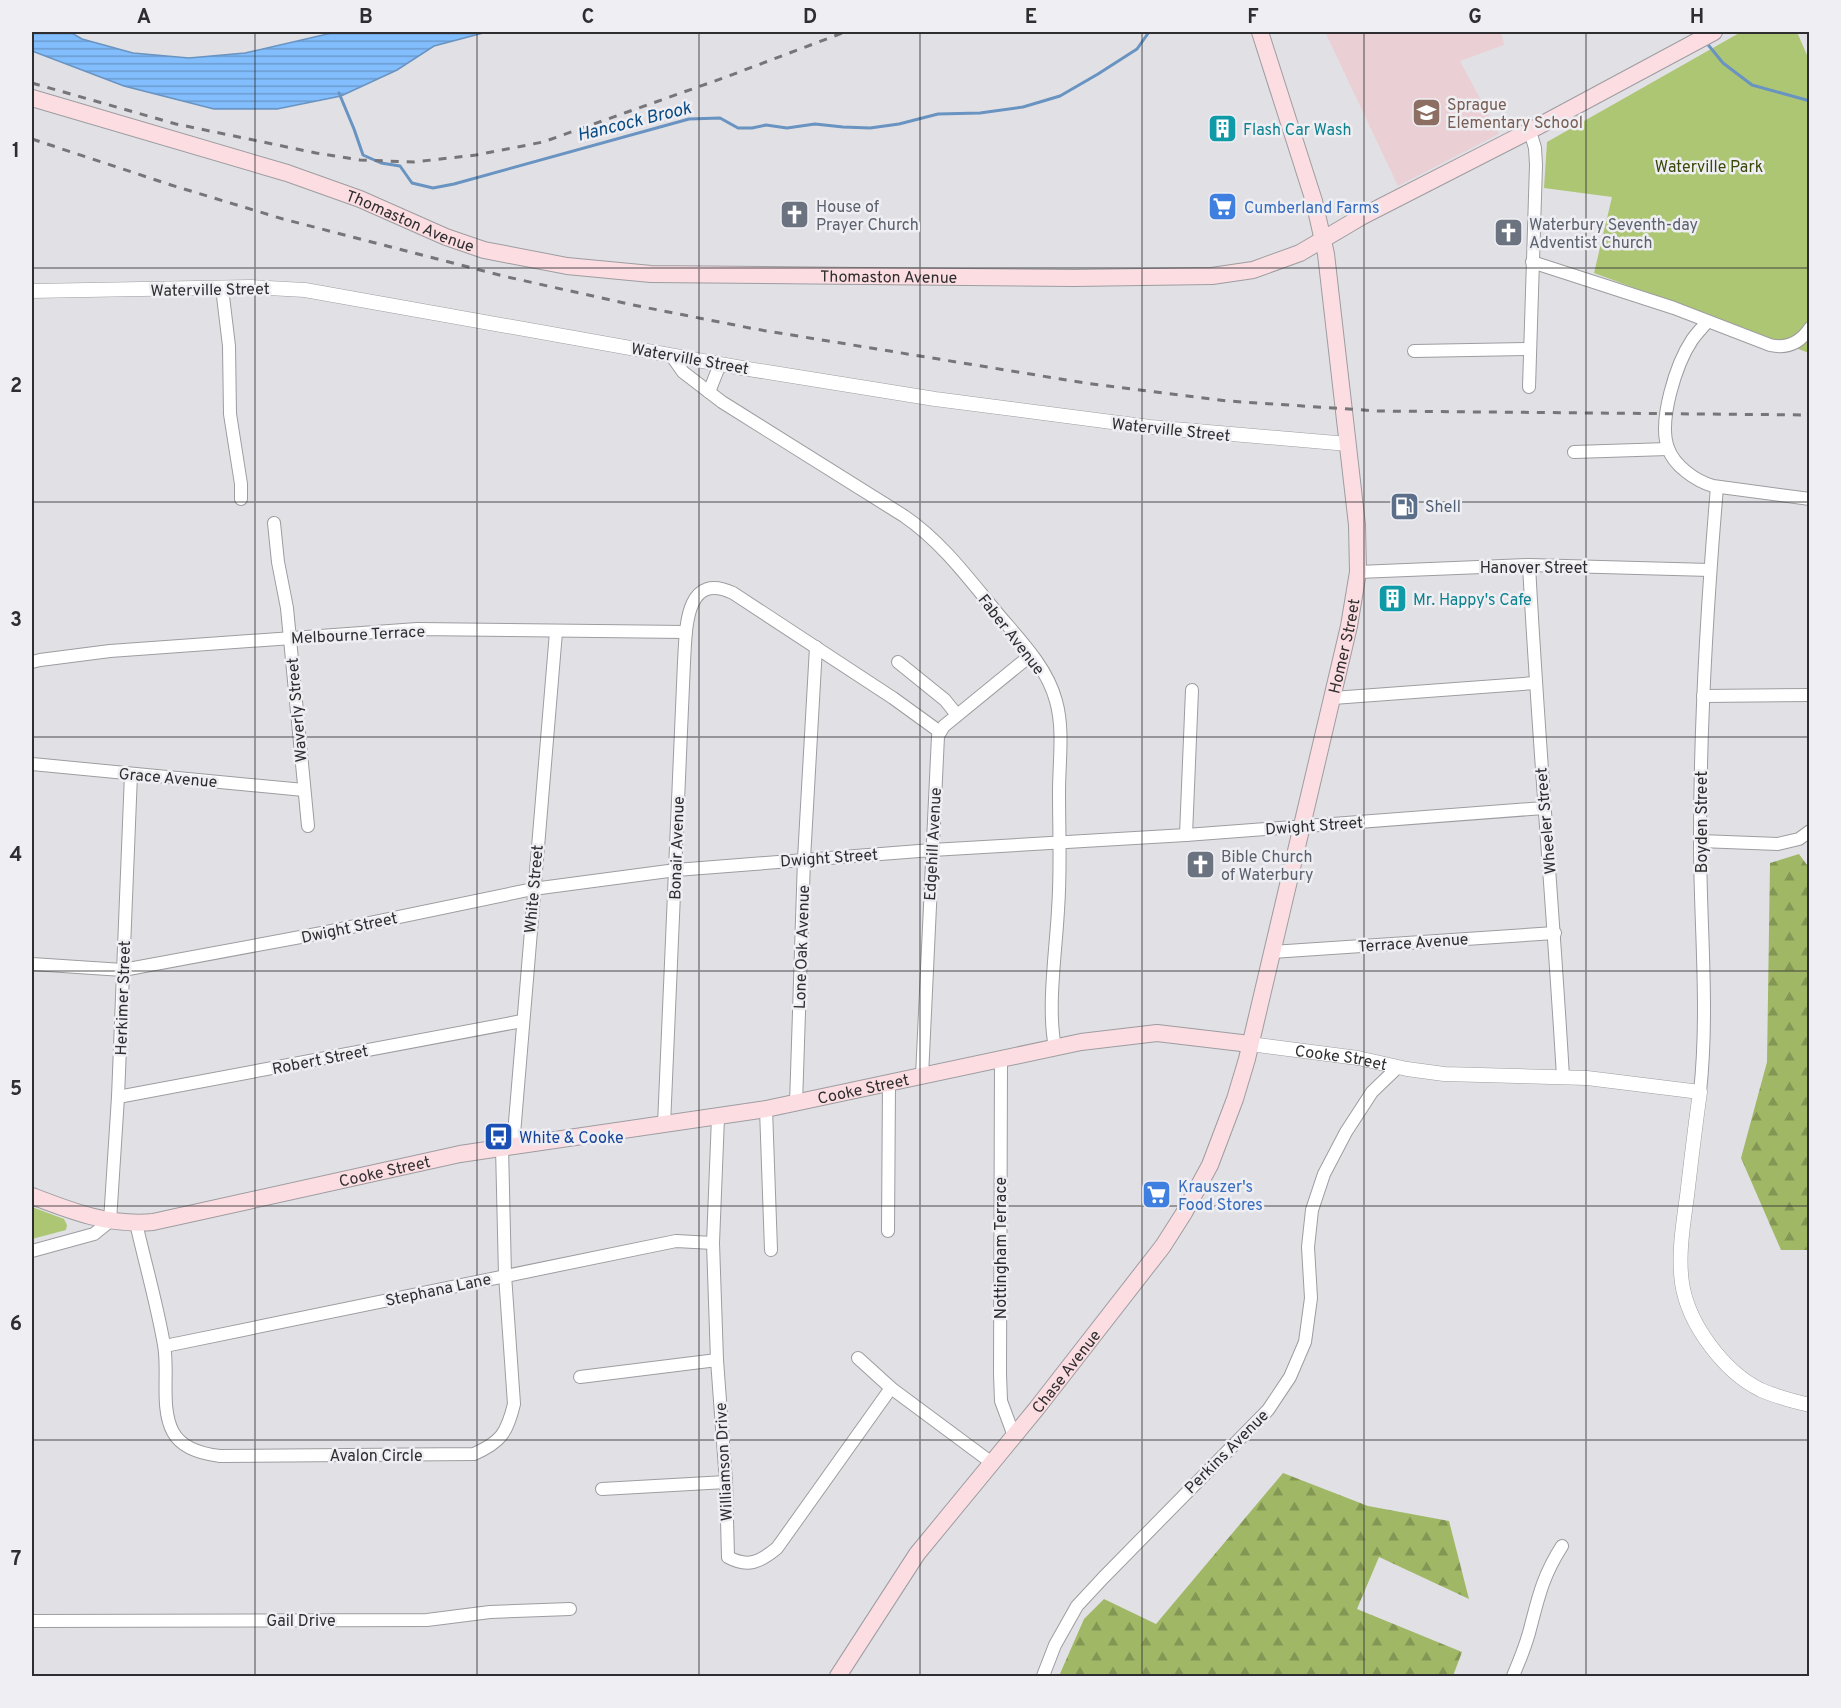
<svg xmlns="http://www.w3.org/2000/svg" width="1841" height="1708" font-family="Overpass,sans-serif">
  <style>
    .education { fill: #ead0d4 }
    .forest { fill: url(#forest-firs) }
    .green { fill: #adc673 }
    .water { fill: url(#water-rules); stroke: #6993c0; stroke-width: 1.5 }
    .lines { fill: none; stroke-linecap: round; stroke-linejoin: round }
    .stream { stroke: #6993c0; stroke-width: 3 }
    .minor-casing { stroke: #9d9da1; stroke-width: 14 }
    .tertiary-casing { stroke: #9d9da1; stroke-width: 15 }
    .secondary-casing { stroke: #9d9da1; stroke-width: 18 }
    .minor { stroke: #fff; stroke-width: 12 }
    .tertiary { stroke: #fff; stroke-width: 14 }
    .secondary { stroke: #fbdde2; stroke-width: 16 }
    .rail { stroke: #767679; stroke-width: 3; stroke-dasharray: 8 8; stroke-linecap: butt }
    .grid { fill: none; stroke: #2e2e30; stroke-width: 1.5; stroke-opacity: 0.55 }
    .labels { text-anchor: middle; stroke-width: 5; stroke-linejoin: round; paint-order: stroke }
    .education-label { font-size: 16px; fill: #785e54; stroke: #eeeef3; text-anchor: start }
    .culture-label { font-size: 16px; fill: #0d838f; stroke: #eeeef3; text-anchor: start }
    .park-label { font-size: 16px; fill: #394809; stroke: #eeeef3 }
    .worship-label { font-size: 16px; fill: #5b616d; stroke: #eeeef3; text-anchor: start }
    .shop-label { font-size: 16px; fill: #366cbe; stroke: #eeeef3; text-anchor: start }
    .street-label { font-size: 16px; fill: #2e2e30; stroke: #eeeef3 }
    .service-label { font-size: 16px; fill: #4e5e75; stroke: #eeeef3; text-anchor: start }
    .transit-label { font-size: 16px; fill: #164399; stroke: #eeeef3; text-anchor: start }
    .water-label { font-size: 18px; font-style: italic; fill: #084b84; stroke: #eeeef3 }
    .neatline { fill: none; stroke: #2e2e30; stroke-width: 2 }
    .grid-label { font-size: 20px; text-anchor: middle; font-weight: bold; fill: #2e2e30 }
  </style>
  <defs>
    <pattern id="forest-firs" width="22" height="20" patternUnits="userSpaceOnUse" patternTransform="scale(1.5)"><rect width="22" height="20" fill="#a0b866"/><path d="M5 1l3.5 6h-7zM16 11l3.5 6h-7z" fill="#839654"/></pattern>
    <pattern id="water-rules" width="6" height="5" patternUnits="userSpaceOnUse" patternTransform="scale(1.5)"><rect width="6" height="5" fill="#82befe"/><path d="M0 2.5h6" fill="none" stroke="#6b9bce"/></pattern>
  </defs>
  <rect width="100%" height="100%" fill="#e1e1e5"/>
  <polygon class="education" points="1325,32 1501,32 1504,45 1460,61 1499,134 1398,186"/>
  <g class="forest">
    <polygon points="1799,854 1810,869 1810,1250 1781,1250 1741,1158 1767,1062 1770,863"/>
    <polygon points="1283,1473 1368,1506 1449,1521 1469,1599 1379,1557 1357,1609 1462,1652 1453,1676 1059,1676 1084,1619 1104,1599 1156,1624"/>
  </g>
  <g class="green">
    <polygon points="1741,32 1797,32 1810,62 1809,353 1594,273 1612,197 1544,188 1547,142"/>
    <polygon points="32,1207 64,1219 67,1225 66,1230 32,1239"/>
  </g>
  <polygon class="water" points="32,32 70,32 82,39 133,53 189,58 245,53 336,32 487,32 434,46 397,70 341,96 277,109 214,109 124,86 32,51"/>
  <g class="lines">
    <g class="stream">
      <polyline points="1705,41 1723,63 1752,85 1810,101"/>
      <polyline points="339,93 354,129 363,155 381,163 400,166 412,183 433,188 454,184 689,119 720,118 738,128 752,128 766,125 787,128 815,124 843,127 870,128 899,124 938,114 980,113 1023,107 1060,96 1098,74 1137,49 1149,32"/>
    </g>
    <defs>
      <g id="minor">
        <path d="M1532,262L1674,308L1770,345C1787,349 1800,343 1810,328"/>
        <polyline points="222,288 229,346 230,414 241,484 241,499"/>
        <path d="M1707,322C1702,328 1696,334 1692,340C1676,364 1658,421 1668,448C1674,466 1696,481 1713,486L1810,499"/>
        <polyline points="1414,351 1529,349"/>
        <path d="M671,355L683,372L722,402L904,516C942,542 969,579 998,614C1020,640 1047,667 1056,701C1064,729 1059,762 1059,792C1059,831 1061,870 1058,910C1056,950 1047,1008 1055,1047"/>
        <polyline points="1529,387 1536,165 1535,148 1530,131"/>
        <polyline points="709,392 720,364"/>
        <polyline points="1574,452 1668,449"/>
        <polyline points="274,523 278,562 287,608 308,826"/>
        <path d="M1529,565C1538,736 1553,906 1563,1077"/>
        <polyline points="1358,572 1529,565 1710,570"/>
        <polyline points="32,662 40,660 110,651 417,629 686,632"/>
        <polyline points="898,662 945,700 957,715"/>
        <polyline points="1703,696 1810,695"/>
        <polyline points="1333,698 1535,683"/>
        <polyline points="32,764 304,790"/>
        <polyline points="1186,835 1192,690"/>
        <polyline points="1700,841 1778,844 1799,839 1810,831"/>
        <polyline points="1272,952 1555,933"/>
        <polyline points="32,964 123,970 322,933 533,889 676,870 932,850 1186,835 1544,808"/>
        <polyline points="1001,1058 1000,1374 1001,1401 1014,1436"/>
        <polyline points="922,1076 938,736 944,726 1031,655"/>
        <path d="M1700,1092C1709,1009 1700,925 1700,842C1700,723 1707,605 1717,487"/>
        <polyline points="118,1097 522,1021"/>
        <polyline points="796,1104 804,859 816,647"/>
        <polyline points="766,1109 771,1250"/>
        <path d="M718,1117L713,1243L717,1360L726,1482L728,1557C748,1568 760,1562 777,1548L891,1388"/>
        <path d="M664,1125L684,662C686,632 684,570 733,593L893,698L940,732"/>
        <polyline points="513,1146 556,632"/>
        <path d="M136,1223C145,1263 157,1304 164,1345C169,1371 160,1408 173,1432C182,1449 203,1454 220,1456L474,1454C501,1442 507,1433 514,1404L505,1275L502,1147"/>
        <polyline points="888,1231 889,1083"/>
        <polyline points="32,1251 94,1234 110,1221 118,1097 131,774"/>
        <polyline points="165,1346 676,1241 713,1243"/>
        <polyline points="858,1358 891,1388 992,1463"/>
        <polyline points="580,1377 717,1360"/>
        <polyline points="602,1489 726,1482"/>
        <polyline points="32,1621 427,1620 490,1612 570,1609"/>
        <polyline points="1043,1676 1055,1645 1077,1606 1103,1578 1268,1410 1290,1377 1305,1342 1311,1298 1308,1247 1312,1210 1324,1174 1346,1132 1372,1092 1398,1067"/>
        <path d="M1513,1676C1519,1662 1525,1647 1529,1633C1538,1599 1542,1577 1562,1546"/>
      </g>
      <g id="tertiary">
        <polyline points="32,291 251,287 305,290 742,368 935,399 1150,427 1348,444"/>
        <path id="s1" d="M1250,1044L1358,1058L1407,1069L1444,1074L1587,1078L1700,1092C1695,1127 1691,1162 1687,1196C1683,1225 1678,1255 1682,1283C1688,1324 1724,1372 1761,1390C1777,1397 1793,1401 1810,1405"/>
      </g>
      <g id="secondary">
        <path id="s2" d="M32,98L287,173L360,199L446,237L484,250L567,266L651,274L1074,278L1212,276L1253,270L1300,253L1361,217L1535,128L1714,32"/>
        <path id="s3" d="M32,1196C71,1211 109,1226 153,1222L460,1154L766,1109L1081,1042L1157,1033L1250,1044"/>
        <path id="s4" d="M838,1676L917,1554L1037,1408L1163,1246L1184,1213L1210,1165L1235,1099L1247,1059L1349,626L1358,572L1357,525L1326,254L1314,201L1260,32"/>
      </g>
    </defs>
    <use href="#minor" class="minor-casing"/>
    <use href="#tertiary" class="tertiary-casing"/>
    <use href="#secondary" class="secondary-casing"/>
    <use href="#minor" class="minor"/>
    <use href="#tertiary" class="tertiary"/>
    <use href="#secondary" class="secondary"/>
    <g class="rail">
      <polyline points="32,83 176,124 316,153 360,160 414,162 476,155 543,142 726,77 845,32"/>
      <polyline points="32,139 171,185 283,219 503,276 633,305 755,329 1085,383 1228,401 1378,411 1810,415"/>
    </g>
  </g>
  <path class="grid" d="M255,32V1676M477,32V1676M699,32V1676M920,32V1676M1142,32V1676M1364,32V1676M1586,32V1676M32,268H1810M32,502H1810M32,737H1810M32,971H1810M32,1206H1810M32,1440H1810"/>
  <defs>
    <symbol id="school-square" viewBox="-11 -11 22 22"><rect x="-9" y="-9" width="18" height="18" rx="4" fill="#8d6e63" stroke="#eeeef3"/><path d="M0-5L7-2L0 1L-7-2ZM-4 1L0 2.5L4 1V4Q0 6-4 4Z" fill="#fff"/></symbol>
    <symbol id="building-square" viewBox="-11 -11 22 22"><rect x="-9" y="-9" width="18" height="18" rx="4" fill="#0f9aa8" stroke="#eeeef3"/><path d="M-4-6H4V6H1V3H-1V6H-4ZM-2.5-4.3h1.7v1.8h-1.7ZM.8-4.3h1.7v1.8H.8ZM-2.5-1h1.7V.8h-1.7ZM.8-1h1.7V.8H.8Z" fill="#fff"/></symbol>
    <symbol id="supermarket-square" viewBox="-11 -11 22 22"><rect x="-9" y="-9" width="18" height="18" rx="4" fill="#3f7fe0" stroke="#eeeef3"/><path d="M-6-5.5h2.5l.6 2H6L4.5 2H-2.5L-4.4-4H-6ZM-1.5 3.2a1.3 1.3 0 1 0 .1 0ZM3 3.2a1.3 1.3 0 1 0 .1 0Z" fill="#fff"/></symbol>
    <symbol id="church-square" viewBox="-11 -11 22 22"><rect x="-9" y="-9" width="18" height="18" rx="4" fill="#6b7280" stroke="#eeeef3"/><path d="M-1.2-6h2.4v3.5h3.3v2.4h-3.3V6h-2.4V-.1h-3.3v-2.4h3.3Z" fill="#fff"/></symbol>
    <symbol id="fuel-square" viewBox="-11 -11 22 22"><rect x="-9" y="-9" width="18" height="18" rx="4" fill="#5c6f8a" stroke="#eeeef3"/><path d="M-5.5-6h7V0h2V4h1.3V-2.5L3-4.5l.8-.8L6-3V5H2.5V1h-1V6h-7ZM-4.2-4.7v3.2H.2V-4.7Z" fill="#fff"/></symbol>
    <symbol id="bus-square" viewBox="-11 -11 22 22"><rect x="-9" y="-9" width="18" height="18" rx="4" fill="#1a4fb4" stroke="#eeeef3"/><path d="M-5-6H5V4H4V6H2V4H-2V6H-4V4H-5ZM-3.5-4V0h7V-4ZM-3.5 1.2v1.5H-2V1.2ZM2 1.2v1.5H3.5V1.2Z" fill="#fff"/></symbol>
  </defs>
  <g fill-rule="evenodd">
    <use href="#school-square" x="1410" y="96" width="33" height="33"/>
    <use href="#building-square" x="1206" y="112" width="33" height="33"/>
    <use href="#supermarket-square" x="1206" y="190" width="33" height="33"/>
    <use href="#church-square" x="778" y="198" width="33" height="33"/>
    <use href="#church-square" x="1492" y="216" width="33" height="33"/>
    <use href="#fuel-square" x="1388" y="490" width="33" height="33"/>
    <use href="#building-square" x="1376" y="582" width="33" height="33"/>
    <use href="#church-square" x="1184" y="848" width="33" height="33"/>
    <use href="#bus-square" x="482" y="1120" width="33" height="33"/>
    <use href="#supermarket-square" x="1140" y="1178" width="33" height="33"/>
  </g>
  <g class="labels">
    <g class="education-label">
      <text x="1447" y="110">Sprague<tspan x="1447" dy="18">Elementary School</tspan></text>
    </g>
    <g class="culture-label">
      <text x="1243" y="135">Flash Car Wash</text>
      <text x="1413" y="605">Mr. Happy's Cafe</text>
    </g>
    <g class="park-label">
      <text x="1709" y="172">Waterville Park</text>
    </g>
    <g class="worship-label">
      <text x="816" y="212">House of<tspan x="816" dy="18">Prayer Church</tspan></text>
      <text x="1529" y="230">Waterbury Seventh-day<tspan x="1529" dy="18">Adventist Church</tspan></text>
      <text x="1221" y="862">Bible Church<tspan x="1221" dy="18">of Waterbury</tspan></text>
    </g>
    <g class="shop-label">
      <text x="1244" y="213">Cumberland Farms</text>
      <text x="1178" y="1192">Krauszer's<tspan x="1178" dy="18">Food Stores</tspan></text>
    </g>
    <g class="street-label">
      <text dy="6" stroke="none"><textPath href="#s2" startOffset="398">Thomaston Avenue</textPath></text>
      <text dy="6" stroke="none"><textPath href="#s2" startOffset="884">Thomaston Avenue</textPath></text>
      <text transform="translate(210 289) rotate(-1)" y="6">Waterville Street</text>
      <text transform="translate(690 358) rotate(10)" y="6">Waterville Street</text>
      <text transform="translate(1171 429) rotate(6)" y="6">Waterville Street</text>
      <text x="1534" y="573">Hanover Street</text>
      <text transform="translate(358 634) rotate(-3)" y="6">Melbourne Terrace</text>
      <text transform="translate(1012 634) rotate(52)" y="6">Faber Avenue</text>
      <text dy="6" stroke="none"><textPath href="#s4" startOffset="1170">Homer Street</textPath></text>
      <text transform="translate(296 710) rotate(-95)" y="6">Waverly Street</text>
      <text transform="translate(168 777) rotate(5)" y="6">Grace Avenue</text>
      <text transform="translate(1545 821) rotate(-95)" y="6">Wheeler Street</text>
      <text transform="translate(1701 822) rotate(-90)" y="6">Boyden Street</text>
      <text transform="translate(1314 825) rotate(-4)" y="6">Dwight Street</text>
      <text transform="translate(932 844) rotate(-87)" y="6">Edgehill Avenue</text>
      <text transform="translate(676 848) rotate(-88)" y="6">Bonair Avenue</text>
      <text transform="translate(829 857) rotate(-4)" y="6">Dwight Street</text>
      <text transform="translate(533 889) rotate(-85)" y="6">White Street</text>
      <text transform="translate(349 927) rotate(-12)" y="6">Dwight Street</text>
      <text transform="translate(1413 942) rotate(-4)" y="6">Terrace Avenue</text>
      <text transform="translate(801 947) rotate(-88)" y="6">Lone Oak Avenue</text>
      <text transform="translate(122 998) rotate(-88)" y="6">Herkimer Street</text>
      <text dy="6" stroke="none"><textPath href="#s1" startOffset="92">Cooke Street</textPath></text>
      <text transform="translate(320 1059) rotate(-11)" y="6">Robert Street</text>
      <text dy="6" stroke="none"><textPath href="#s3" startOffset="848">Cooke Street</textPath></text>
      <text dy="6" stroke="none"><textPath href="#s3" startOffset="362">Cooke Street</textPath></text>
      <text transform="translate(1000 1248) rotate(-90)" y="6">Nottingham Terrace</text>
      <text transform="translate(438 1289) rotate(-12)" y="6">Stephana Lane</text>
      <text dy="6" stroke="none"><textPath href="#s4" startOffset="381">Chase Avenue</textPath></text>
      <text transform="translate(1226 1451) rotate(-45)" y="6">Perkins Avenue</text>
      <text x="376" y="1461">Avalon Circle</text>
      <text transform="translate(723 1462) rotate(-93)" y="6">Williamson Drive</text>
      <text x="301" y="1626">Gail Drive</text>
    </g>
    <g class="service-label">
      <text x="1425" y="512">Shell</text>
    </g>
    <g class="transit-label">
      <text x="519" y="1143">White &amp; Cooke</text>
    </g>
    <g class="water-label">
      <text transform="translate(634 121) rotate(-14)" y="6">Hancock Brook</text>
    </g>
  </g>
  <rect width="1841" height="1708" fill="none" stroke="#eeeef3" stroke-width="66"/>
  <rect x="33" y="33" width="1775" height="1642" class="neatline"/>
  <g class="grid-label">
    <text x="144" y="23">A</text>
    <text x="366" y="23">B</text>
    <text x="588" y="23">C</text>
    <text x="810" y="23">D</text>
    <text x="1031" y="23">E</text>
    <text x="1253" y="23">F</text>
    <text x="1475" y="23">G</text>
    <text x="1697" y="23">H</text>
    <text x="16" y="157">1</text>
    <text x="16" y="392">2</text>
    <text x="16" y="626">3</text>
    <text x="16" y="861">4</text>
    <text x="16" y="1095">5</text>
    <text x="16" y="1330">6</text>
    <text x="16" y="1565">7</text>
  </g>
</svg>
